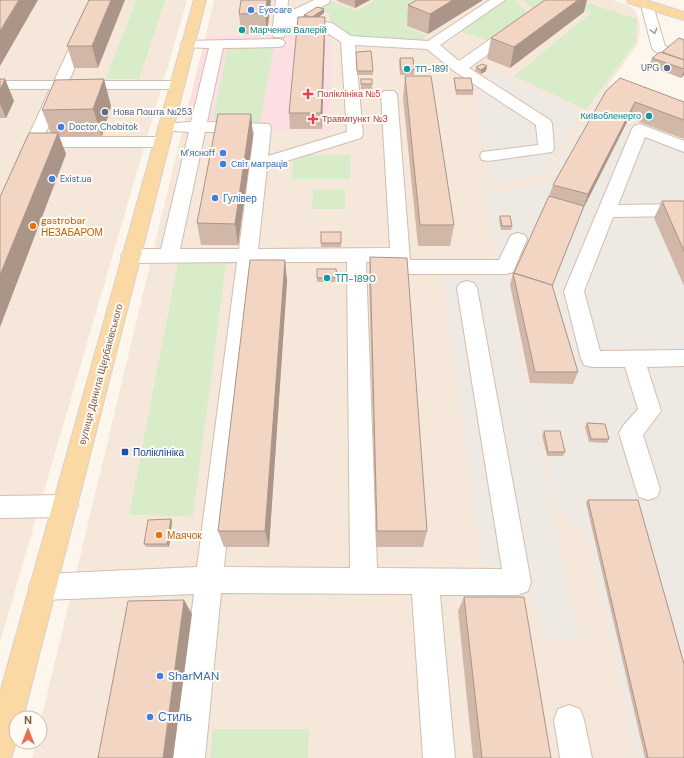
<svg xmlns="http://www.w3.org/2000/svg" width="684" height="758" font-family="'DM Sans',sans-serif">
  <style>
    .residential { fill: #f5e8da }
    .industrial { fill: #efe9e4 }
    .medical { fill: #fbdfe3 }
    .green { fill: #d8ecc9 }
    .lines { fill: none; stroke-linecap: round; stroke-linejoin: round }
    .minor-casing { stroke: #d1beb0; stroke-width: 2 }
    .major-casing { stroke: #dad1cd; stroke-width: 2 }
    .minor { fill: #fff; fill-rule: evenodd }
    .major { fill: #fbd9a5; fill-rule: evenodd }
    .wall { fill: #d1b7a8 }
    .shaded-wall { fill: #aa9588 }
    .building { fill: #f3d5c3; stroke: #aa9588 }
    .oneway { stroke: #af9d94 }
    .shop-dot { fill: #3f7fe0; stroke: #fffaf3; stroke-width: 1.5 }
    .culture-dot { fill: #0f9aa8; stroke: #fffaf3; stroke-width: 1.5 }
    .service-dot { fill: #5c6f8a; stroke: #fffaf3; stroke-width: 1.5 }
    .health-dot { fill: #e0444e; stroke: #fffaf3; stroke-width: 1.5 }
    .food-dot { fill: #e8710a; stroke: #fffaf3; stroke-width: 1.5 }
    .transit-dot { fill: #1a4fb4; stroke: #fffaf3; stroke-width: 1.5 }
    .labels { text-anchor: middle; stroke-width: 4; stroke-linejoin: round; paint-order: stroke }
    .far-shop-label { font-size: 9px; fill: #366cbe; stroke: #fffaf3; text-anchor: start }
    .far-culture-label { font-size: 9px; fill: #0d838f; stroke: #fffaf3; text-anchor: start }
    .far-service-label { font-size: 9px; fill: #4e5e75; stroke: #fffaf3; text-anchor: end }
    .far-health-label { font-size: 9px; fill: #be3a42; stroke: #fffaf3; text-anchor: start }
    .shop-label { font-size: 10px; fill: #366cbe; stroke: #fffaf3; text-anchor: start }
    .food-label { font-size: 10px; fill: #c56008; stroke: #fffaf3; text-anchor: start }
    .culture-label { font-size: 10px; fill: #0d838f; stroke: #fffaf3; text-anchor: start }
    .street-label { font-size: 10px; fill: #7a5c4d; stroke: #fffaf3 }
    .transit-label { font-size: 10px; fill: #164399; stroke: #fffaf3; text-anchor: start }
    .near-shop-label { font-size: 12px; fill: #366cbe; stroke: #fffaf3; text-anchor: start }
  </style>
  <rect width="100%" height="100%" fill="#fdf6ec"/>
  <g class="residential">
    <polygon points="0,0 187,0 0,642"/>
    <polygon points="214,0 612,0 628,5 636,11 640,27 638,44 608,85 547,182 483,196 505,272 555,503 588,536 638,758 32,758 36,742 40,742 40,724 182,131 330,130 281,35 206,35"/>
  </g>
  <g class="industrial">
    <polygon points="490,70 581,111 546,174 491,185 476,99"/>
    <polygon points="608,85 684,116 684,758 638,758 588,537 555,503 505,273 500,267 483,196 547,182"/>
    <polygon points="442,271 503,271 579,639 549,640 532,599 487,598"/>
  </g>
  <polygon class="medical" points="282,26 331,30 330,131 182,131 206,35 281,35"/>
  <g class="green">
    <polygon points="136,0 165,0 139,79 106,79"/>
    <polygon points="376,0 447,0 404,26 427,36 419,42 352,38 331,25 329,13 318,9 330,1 357,11"/>
    <polygon points="505,0 515,0 529,15 488,41 460,31"/>
    <polygon points="524,0 578,0 637,19 636,41 586,110 514,76 591,13 560,2 538,14"/>
    <polygon points="228,45 274,45 260,125 212,125"/>
    <polygon points="293,155 350,155 350,179 292,179"/>
    <polygon points="313,189 345,189 345,209 312,209"/>
    <polygon points="178,263 226,263 193,516 129,515"/>
    <polygon points="213,729 309,729 308,758 210,758"/>
  </g>
  <g class="lines">
    <defs>
      <g id="minor">
        <polygon points="92,0 104,0 69,81 177,81 182,82 184,85 182,88 177,89 65,89 44,137 162,137 168,139 170,142 168,145 162,147 40,147 32,163 26,164 20,163 18,159 50,89 0,89 0,81 54,81"/>
        <path d="M276,0H288L287,13L314,0H330L329,3L297,19L332,23L351,36L428,41L490,0H505L440,45L459,61L509,26H519L521,29L519,32L469,68L550,120L552,123L554,149L552,152L488,161L482,160L480,156L482,152L538,145L536,125L454,71L427,49L355,45L363,135L361,138L267,167L258,249L390,248L381,94L384,91H394L397,94L410,260H499L511,235L518,233L525,235L527,239L513,272L506,274H401L394,272L391,262H366L377,568L502,569L457,288L460,283L467,281L474,283L477,288L531,582L528,591L518,595H440L455,758H423L412,594L221,593L205,758H173L194,594L43,600L33,596L29,587L33,578L43,574L197,567L237,262L131,263L124,261L121,256L124,251L131,249H161L189,132L160,130L158,127L160,124L191,122L209,48L183,47L181,44L183,41L278,39L283,40L285,43L283,46L278,47L223,48L207,122L269,124L271,127L268,156L347,132L341,42L323,30L286,26L284,37H274L272,34ZM205,132H254L239,249H180ZM256,262H347L350,568L224,567Z"/>
        <path d="M647,1L653,5L665,46L672,48L674,51L672,54C665,56 656,54 652,48L641,5Z"/>
        <polygon points="640,124 684,141 684,152 645,137 618,205 684,204 684,216 613,217 584,291 600,351 684,350 684,366 647,367 661,411 643,435 660,489 657,497 648,500 639,497 636,489 619,433 623,426 638,409 625,367 592,367 584,365 581,359 564,291 632,129 634,126"/>
        <polygon points="65,495 74,498 78,506 74,514 65,517 0,518 0,496"/>
        <polygon points="569,705 580,709 584,720 592,758 560,758 554,720 558,709"/>
      </g>
      <g id="major">
        <path d="M194,0H206L23,718H16C16,734 17,744 11,758H0V693Z"/>
        <polygon points="627,0 646,0 684,12 684,20 628,3"/>
      </g>
    </defs>
    <use href="#minor" class="minor-casing"/>
    <use href="#major" class="major-casing"/>
    <use href="#minor" class="minor"/>
    <use href="#major" class="major"/>
  </g>
  <g class="wall">
    <polygon points="89,0 98,68 74,68 67,46"/>
    <polygon points="271,0 267,34 241,34 239,14"/>
    <polygon points="337,0 370,0 355,8 337,1"/>
    <polygon points="417,0 483,0 428,34 407,26 408,5"/>
    <polygon points="324,9 324,13 318,17 325,33 322,129 290,129 289,113 304,15"/>
    <polygon points="584,12 510,68 487,59 491,38"/>
    <polygon points="684,40 684,75 681,78 649,66 652,58"/>
    <polygon points="356,52 373,71 373,75 357,75"/>
    <polygon points="400,58 414,70 414,75 400,75 399,63"/>
    <polygon points="487,66 486,71 481,74 475,71 476,67"/>
    <polygon points="405,76 454,225 450,246 418,246 403,98"/>
    <polygon points="454,78 473,90 473,95 456,95 454,82"/>
    <polygon points="0,79 5,79 14,101 6,118 0,118"/>
    <rect x="361" y="79" width="11" height="10"/>
    <polygon points="606,91 684,102 684,139 629,118 582,211 552,286 578,372 573,384 530,383 510,285 513,273 514,273 549,196 553,185"/>
    <polygon points="111,106 102,136 59,137 66,154 0,327 0,197 51,133 42,110"/>
    <polygon points="251,114 253,136 238,245 201,245 197,223"/>
    <polygon points="662,201 684,201 684,286 654,218"/>
    <polygon points="500,216 512,226 511,230 501,230 499,220"/>
    <rect x="321" y="232" width="20" height="15"/>
    <polygon points="370,257 427,531 423,547 376,547 369,279"/>
    <polygon points="285,260 287,281 269,547 224,547 218,531"/>
    <polygon points="317,269 336,269 337,282 317,282"/>
    <polygon points="587,423 609,439 607,443 589,442 585,427"/>
    <polygon points="544,431 565,452 563,456 547,456 542,435"/>
    <polygon points="588,500 684,758 645,758 586,503"/>
    <polygon points="171,519 172,522 169,547 146,547 144,544"/>
    <polygon points="464,597 551,758 473,758 458,611"/>
  </g>
  <g class="shaded-wall">
    <polygon points="19,0 38,0 0,66 0,31"/>
    <polygon points="111,0 125,0 98,68 92,46"/>
    <polygon points="267,0 271,0 267,34 265,13"/>
    <polygon points="355,0 370,0 355,8"/>
    <polygon points="453,0 483,0 428,34 430,14"/>
    <polygon points="578,0 587,0 584,12 510,68 514,47"/>
    <polygon points="324,9 324,13 312,22 312,18"/>
    <polygon points="325,17 325,33 322,129 321,113"/>
    <polygon points="487,66 486,71 481,74 481,70"/>
    <polygon points="684,71 684,75 681,78"/>
    <polygon points="5,79 14,101 6,118 0,104 0,90"/>
    <polygon points="104,79 111,106 102,136 93,109"/>
    <polygon points="635,102 629,118 582,211 588,194"/>
    <polygon points="251,114 253,136 238,245 235,224"/>
    <polygon points="58,133 66,154 0,327 0,275"/>
    <polygon points="285,260 287,281 269,547 265,531"/>
    <polygon points="171,519 172,522 169,547 167,544"/>
    <polygon points="184,600 192,614 173,758 163,758"/>
  </g>
  <g class="building">
    <polygon points="0,0 19,0 0,31"/>
    <polygon points="89,0 111,0 92,46 67,46"/>
    <polygon points="241,0 267,0 265,13 239,14"/>
    <polygon points="417,0 453,0 430,14 408,5"/>
    <polygon points="545,0 578,0 514,47 491,38"/>
    <polygon points="317,7 324,9 312,17 304,15"/>
    <polygon points="298,17 325,17 321,113 289,113"/>
    <polygon points="679,38 684,40 684,60 662,52"/>
    <polygon points="371,51 373,71 357,71 356,52"/>
    <polygon points="660,52 684,60 684,69 652,58"/>
    <polygon points="400,58 413,58 414,70 401,70"/>
    <polygon points="482,64 487,66 481,70 476,67"/>
    <polygon points="405,76 431,76 454,225 420,225"/>
    <polygon points="454,78 471,78 473,90 456,90"/>
    <polygon points="620,78 684,102 684,120 635,102 588,194 553,185 606,91"/>
    <polygon points="0,79 5,79 0,90"/>
    <polygon points="104,79 93,109 42,110 55,80"/>
    <rect x="361" y="79" width="11" height="5"/>
    <polygon points="218,114 251,114 235,224 197,223"/>
    <polygon points="29,133 58,133 0,275 0,197"/>
    <polygon points="549,196 584,206 552,286 552,285 514,273"/>
    <polygon points="662,201 684,201 684,251"/>
    <polygon points="500,216 510,216 512,226 502,226"/>
    <rect x="321" y="232" width="20" height="11"/>
    <polygon points="370,257 407,258 427,531 377,531"/>
    <polygon points="250,260 285,260 265,531 218,531"/>
    <polygon points="317,269 336,269 337,277 317,278"/>
    <polygon points="513,273 552,285 578,372 535,372"/>
    <polygon points="587,423 605,424 609,439 591,439"/>
    <polygon points="544,431 560,431 565,452 548,452"/>
    <polygon points="588,500 638,500 684,664 684,758 648,758"/>
    <polygon points="171,519 167,544 144,544 148,520"/>
    <polygon points="464,597 524,597 551,758 482,758"/>
    <polygon points="184,600 163,758 98,758 128,601"/>
  </g>
  <defs><path id="oneway-chevron" d="M-2-3.5L2.5 0L-2 3.5" fill="none" stroke-width="1.6" stroke-linecap="round" stroke-linejoin="round"/></defs>
  <use class="oneway" href="#oneway-chevron" transform="translate(654 31) rotate(75)"/>
  <g class="shop-dot">
    <circle cx="251" cy="10" r="4"/>
    <circle cx="61" cy="127" r="4"/>
    <circle cx="223" cy="153" r="4"/>
    <circle cx="223" cy="164" r="4"/>
    <circle cx="52" cy="179" r="4"/>
    <circle cx="215" cy="198" r="4"/>
    <circle cx="160" cy="676" r="4"/>
    <circle cx="150" cy="717" r="4"/>
  </g>
  <g class="culture-dot">
    <circle cx="242" cy="30" r="4"/>
    <circle cx="407" cy="69" r="4"/>
    <circle cx="649" cy="116" r="4"/>
    <circle cx="327" cy="278" r="4"/>
  </g>
  <g class="service-dot">
    <circle cx="667" cy="68" r="4"/>
    <circle cx="105" cy="112" r="4"/>
  </g>
  <g class="health-dot">
    <path d="M306 88h4v4h4v4h-4v4h-4v-4h-4v-4h4z"/>
    <path d="M311 113h4v4h4v4h-4v4h-4v-4h-4v-4h4z"/>
  </g>
  <g class="food-dot">
    <circle cx="33" cy="226" r="4"/>
    <circle cx="159" cy="535" r="4"/>
  </g>
  <rect class="transit-dot" x="121" y="448" width="8" height="8" rx="2"/>
  <g class="labels">
    <g class="far-shop-label">
      <text x="259" y="13">Eyecare</text>
      <text x="69" y="130">Doctor Chobitok</text>
      <text x="215" y="156" text-anchor="end">М'ясноff</text>
      <text x="231" y="167">Світ матраців</text>
      <text x="60" y="182">Exist.ua</text>
    </g>
    <g class="far-culture-label">
      <text x="250" y="33">Марченко Валерій</text>
      <text x="415" y="72">ТП-1891</text>
      <text x="641" y="119" text-anchor="end">Київобленерго</text>
    </g>
    <g class="far-service-label">
      <text x="659" y="71">UPG</text>
      <text x="113" y="115" text-anchor="start">Нова Пошта №253</text>
    </g>
    <g class="far-health-label">
      <text x="317" y="97">Поліклініка №5</text>
      <text x="322" y="122">Травмпункт №3</text>
    </g>
    <g class="shop-label">
      <text x="223" y="202">Гулівер</text>
    </g>
    <g class="food-label">
      <text x="41" y="224">gastrobar<tspan x="41" dy="12">НЕЗАБАРОМ</tspan></text>
      <text x="167" y="539">Маячок</text>
    </g>
    <g class="culture-label">
      <text x="335" y="282">ТП-1890</text>
    </g>
    <g class="street-label">
      <text transform="translate(100 374) rotate(-75)" y="4">вулиця Данила Щербаківського</text>
    </g>
    <g class="transit-label">
      <text x="133" y="456">Поліклініка</text>
    </g>
    <g class="near-shop-label">
      <text x="168" y="680">SharMAN</text>
      <text x="158" y="721">Стиль</text>
    </g>
  </g>
  <g transform="translate(28 730)"><circle r="19" fill="#fffaf3" stroke="#cabbb1"/>
  <path d="M0-3L7 15L0 10L-7 15Z" fill="#e76f51"/>
  <text y="-6" font-size="11" font-weight="bold" text-anchor="middle" fill="#7a5c4d">N</text>
  </g>
</svg>
